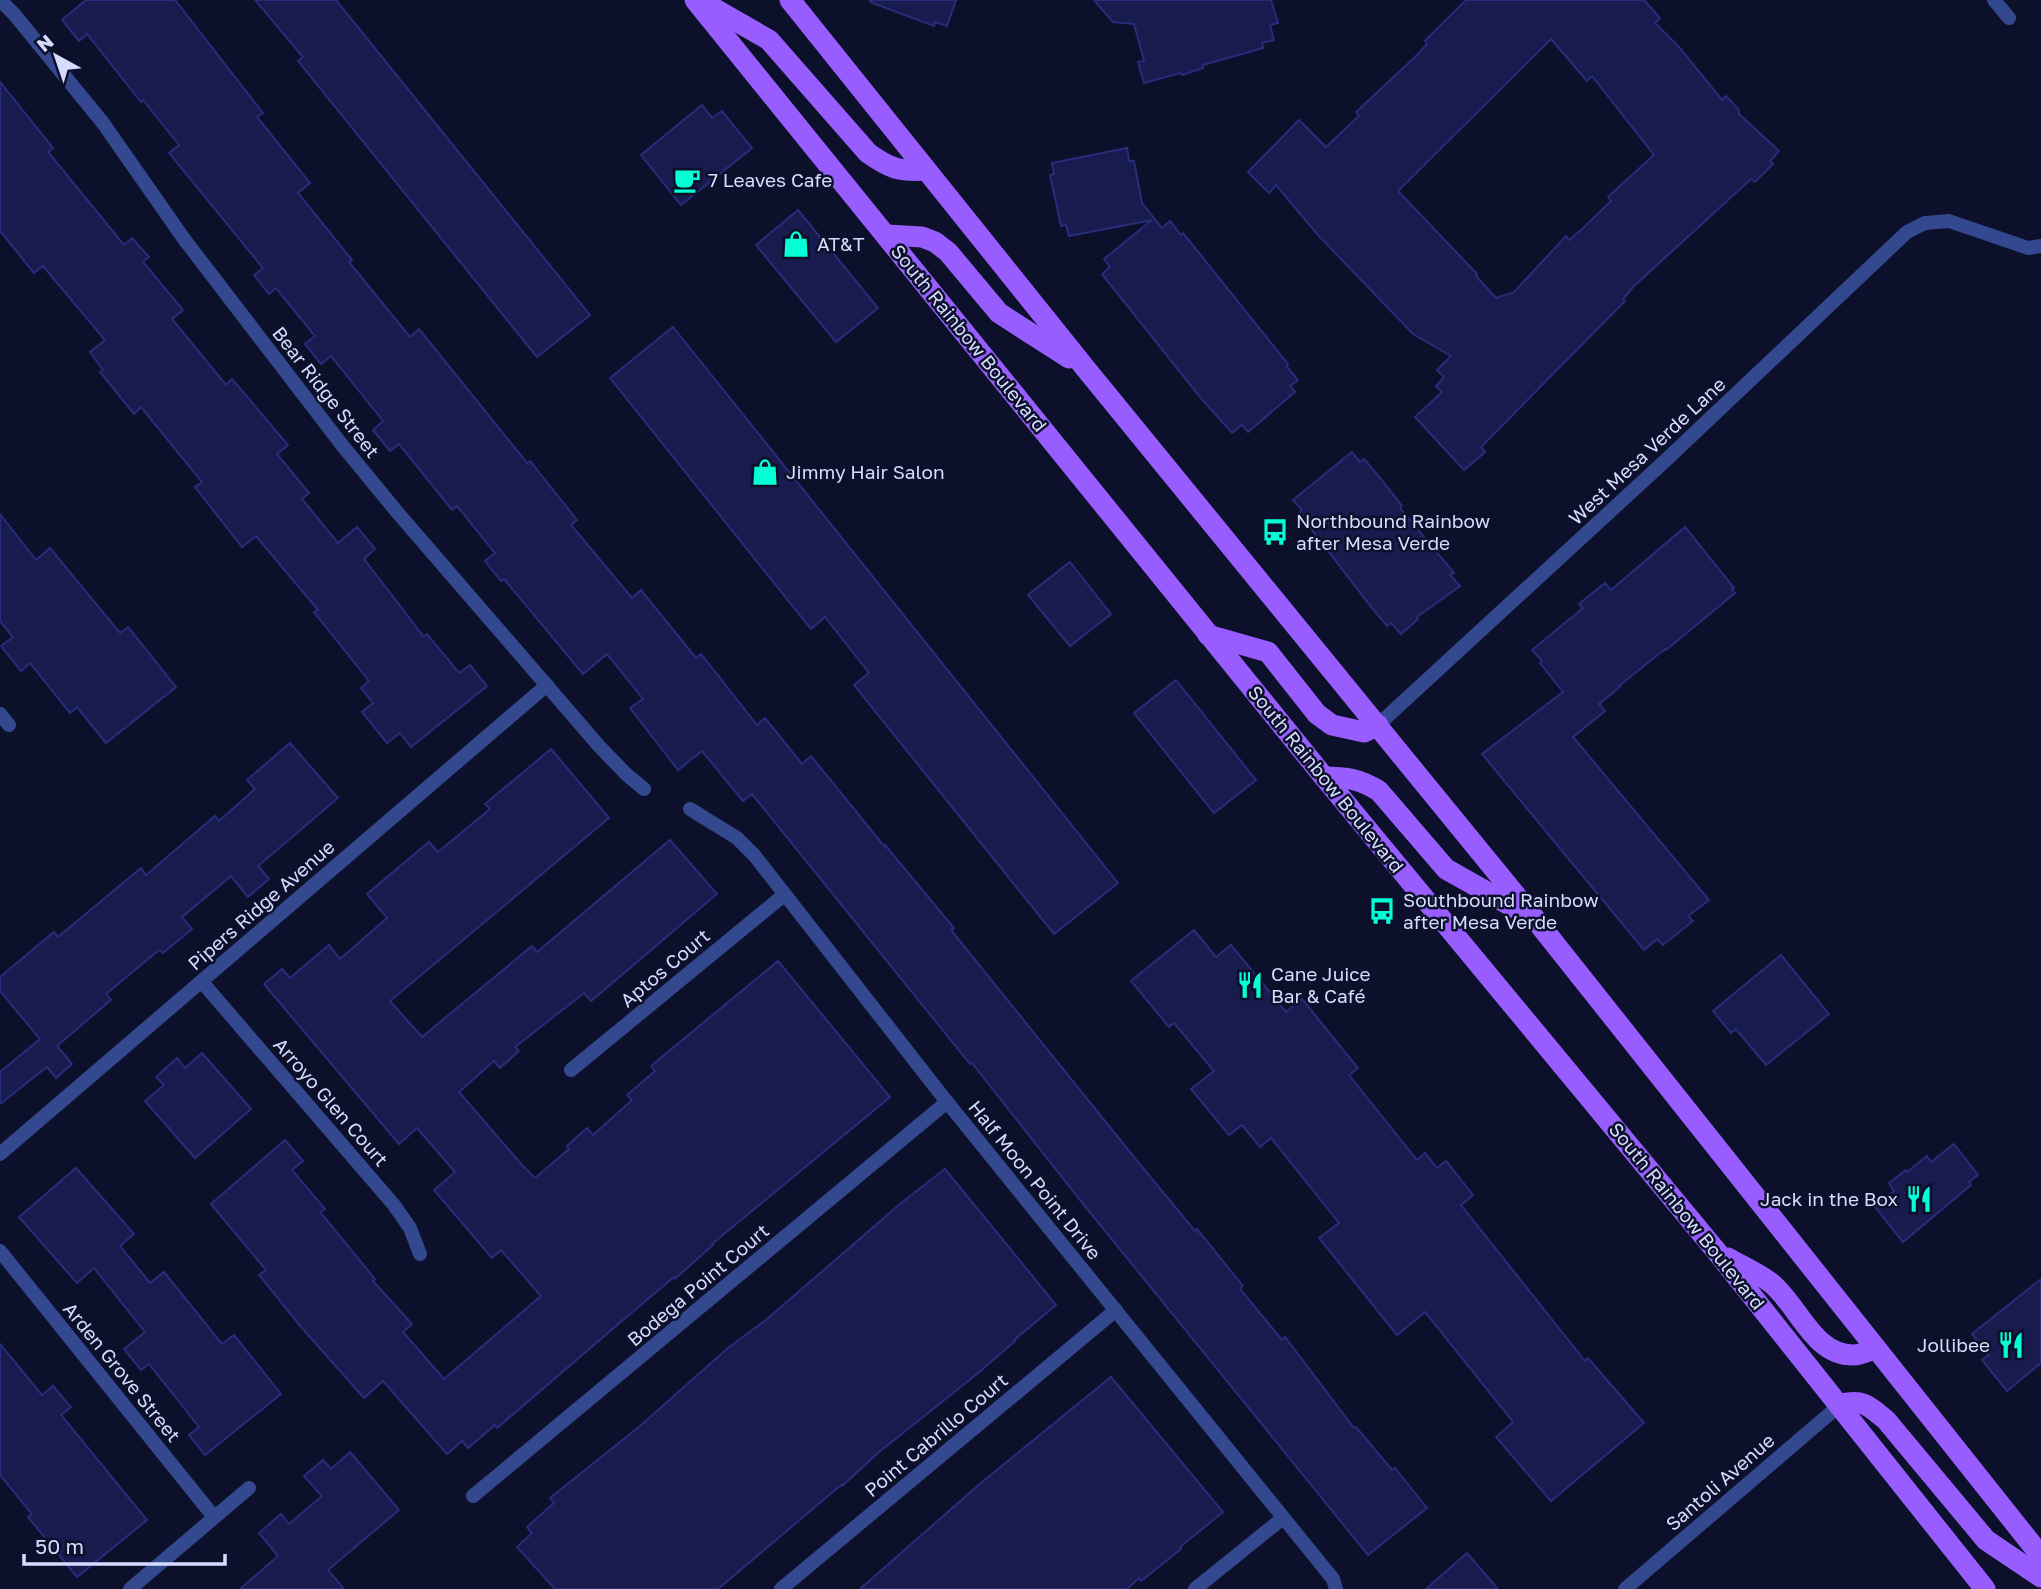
<svg xmlns="http://www.w3.org/2000/svg" width="2041" height="1589" font-family="'Golos Text',sans-serif">
  <style>
    .building { fill: #171b4d; stroke: #272c7b; stroke-width: 2; fill-rule: evenodd }
    .lines { fill: none; stroke-linecap: round; stroke-linejoin: round }
    .street { stroke: #33488e; stroke-width: 14 }
    .primary { stroke: #985dff; stroke-width: 21 }
    .labels { text-anchor: middle; stroke-width: 5; stroke-linejoin: round; paint-order: stroke }
    .poi-label { font-size: 19px; fill: #d6dcff; stroke: #0d102a; text-anchor: start }
    .street-label { font-size: 19px; fill: #d6dcff; stroke: #0d102a }
  </style>
  <rect width="100%" height="100%" fill="#0d102a"/>
  <g class="building">
    <polygon points="86,0 175,0 263,113 257,117 310,183 298,193 352,260 349,262 410,337 419,329 527,463 530,461 577,520 571,525 632,598 641,590 696,658 701,654 757,725 765,718 802,764 811,756 884,846 885,845 954,928 951,930 1138,1162 1195,1231 1197,1229 1243,1286 1240,1289 1282,1340 1285,1337 1354,1428 1356,1427 1392,1470 1395,1468 1427,1508 1368,1555 1084,1205 972,1063 970,1064 752,794 743,801 702,751 678,770 630,708 643,699 607,654 583,674 504,579 501,581 485,561 495,553 457,506 452,510 399,444 390,451 373,430 383,421 331,356 321,364 305,344 315,336 276,288 269,294 254,275 263,268 169,153 179,145 143,100 141,102 87,34 79,41 62,20"/>
    <polygon points="255,0 336,0 590,315 537,357 298,61 303,57"/>
    <polygon points="870,0 956,0 947,26 935,22 934,26 870,2"/>
    <polygon points="1094,0 1271,0 1278,23 1270,25 1274,40 1262,43 1263,48 1203,65 1203,68 1182,75 1180,73 1144,83 1138,62 1144,61 1134,24 1113,22"/>
    <path d="M1466,0H1644L1660,18L1655,23L1679,47L1722,100L1726,96L1739,110V114L1779,151L1770,161L1773,164L1755,182L1751,179L1634,286L1623,299L1625,301L1481,447L1485,452L1464,470L1415,417L1442,392L1436,386L1444,377L1437,370L1451,356L1413,334L1318,235L1276,185L1269,193L1248,172L1299,120L1326,147L1359,116L1356,112L1415,57L1427,44L1425,41ZM1551,39L1587,81L1592,76L1654,155L1608,197L1611,201L1581,230L1569,240L1566,236L1514,292L1496,298L1476,276L1477,274L1398,191Z"/>
    <polygon points="0,82 53,148 48,152 124,245 132,238 149,257 143,262 183,310 172,319 226,385 232,379 288,445 277,454 309,493 302,499 338,543 357,527 375,549 364,559 424,637 427,634 459,673 470,665 487,686 411,747 400,733 387,743 362,712 373,703 361,688 369,681 314,612 318,610 256,536 242,547 195,487 202,482 141,407 134,414 100,372 103,370 90,352 105,340 43,266 34,273 0,231"/>
    <polygon points="702,105 712,118 722,111 752,148 681,205 641,155"/>
    <polygon points="1127,148 1129,161 1134,161 1142,203 1162,228 1170,221 1181,235 1183,233 1288,364 1287,367 1298,380 1290,386 1295,392 1248,432 1242,425 1232,433 1200,397 1102,274 1110,267 1104,259 1152,220 1069,236 1066,225 1061,226 1050,175 1054,174 1052,163"/>
    <polygon points="798,210 878,308 836,342 756,245"/>
    <polygon points="673,327 1118,883 1054,934 854,685 869,673 825,617 811,629 610,378"/>
    <polygon points="1352,452 1360,462 1364,459 1381,479 1402,506 1400,508 1454,573 1450,575 1460,586 1417,617 1418,619 1401,634 1391,623 1387,626 1372,608 1299,513 1302,510 1293,500"/>
    <polygon points="0,514 36,560 50,548 120,633 128,627 176,687 106,743 77,707 70,713 30,663 21,671 1,646 13,637 0,621"/>
    <polygon points="1685,527 1734,588 1732,589 1735,593 1666,650 1665,649 1619,686 1620,687 1599,704 1605,711 1573,737 1709,900 1688,916 1693,921 1663,945 1657,939 1644,950 1482,754 1563,692 1540,663 1542,661 1532,650 1583,608 1579,604 1605,583 1611,590"/>
    <polygon points="1070,562 1111,614 1070,646 1028,595"/>
    <polygon points="1176,680 1256,780 1214,813 1134,713"/>
    <polygon points="290,743 338,798 258,866 269,879 248,897 231,876 182,917 192,929 163,953 159,950 106,994 111,1000 57,1046 72,1064 56,1078 47,1067 0,1104 0,1072 40,1039 0,991 0,977 54,932 58,937 141,868 146,875 215,816 219,821 255,789 247,780"/>
    <polygon points="551,749 609,818 390,1001 422,1037 532,946 537,952 670,840 717,894 591,1001 584,993 515,1047 519,1051 500,1068 494,1061 459,1092 522,1165 535,1178 569,1149 567,1146 587,1128 593,1135 632,1100 627,1095 655,1071 651,1066 778,961 890,1097 712,1244 713,1245 675,1279 674,1277 623,1320 497,1428 495,1425 468,1448 462,1441 447,1454 383,1381 364,1398 302,1328 259,1275 266,1270 211,1204 285,1140 303,1161 292,1170 325,1209 320,1212 375,1279 373,1281 412,1324 403,1332 444,1379 541,1296 501,1250 492,1258 434,1190 455,1172 417,1128 399,1144 264,984 282,969 290,978 329,945 340,959 387,918 367,894 429,842 438,852 490,809 485,804"/>
    <polygon points="1194,930 1216,957 1231,945 1286,1012 1302,999 1358,1068 1349,1075 1417,1160 1425,1153 1437,1168 1446,1161 1473,1195 1461,1205 1585,1361 1588,1358 1644,1423 1551,1501 1496,1437 1513,1422 1425,1312 1397,1335 1319,1238 1339,1223 1271,1138 1260,1147 1242,1125 1229,1135 1191,1089 1214,1071 1174,1023 1169,1027 1131,981"/>
    <polygon points="1781,955 1829,1014 1766,1065 1736,1029 1731,1033 1713,1011"/>
    <polygon points="202,1053 251,1109 195,1158 145,1101 164,1085 156,1077 177,1058 185,1068"/>
    <polygon points="1954,1144 1978,1175 1969,1182 1971,1185 1903,1242 1875,1207 1894,1191 1889,1183 1906,1170 1907,1172 1927,1156 1931,1162"/>
    <polygon points="76,1168 134,1234 120,1246 150,1283 164,1272 222,1344 234,1335 281,1394 205,1455 189,1435 199,1427 149,1364 141,1370 124,1349 145,1332 94,1268 77,1283 19,1217"/>
    <polygon points="945,1169 1056,1305 1014,1340 1015,1341 977,1374 879,1452 842,1486 841,1485 718,1589 555,1589 517,1547 532,1533 527,1527 554,1503 550,1498 640,1426 728,1348 767,1319 900,1204"/>
    <polygon points="2041,1279 2041,1363 2007,1391 1982,1360 1989,1355 1972,1334"/>
    <polygon points="0,1344 42,1395 53,1386 71,1407 61,1415 147,1520 77,1577 28,1517 32,1514 0,1475"/>
    <polygon points="1111,1377 1223,1512 1180,1547 1181,1549 1141,1581 1139,1578 1127,1589 860,1589 982,1482"/>
    <polygon points="350,1452 399,1510 328,1570 344,1589 240,1589 278,1556 259,1533 281,1514 289,1524 322,1496 304,1476 323,1460 331,1469"/>
    <polygon points="1467,1553 1498,1589 1426,1589"/>
  </g>
  <g class="lines">
    <g class="street">
      <polyline points="0,0 14,14 103,123 184,239 342,445 397,512 599,746 626,774 644,789"/>
      <polyline points="1994,0 2009,18"/>
      <polyline points="0,714 9,725"/>
      <polyline points="1378,725 1666,460 1907,232 1925,223 1949,221 2028,248 2041,246"/>
      <polyline points="690,809 737,838 754,855 947,1102 1333,1579 1336,1589"/>
      <polyline points="202,982 394,1205 410,1228 420,1254"/>
      <polyline points="571,1070 784,895"/>
      <polyline points="0,1154 547,685"/>
      <polyline points="0,1251 214,1517"/>
      <polyline points="473,1496 947,1102"/>
      <polyline points="130,1589 249,1488"/>
      <polyline points="781,1589 1116,1310"/>
      <polyline points="1195,1589 1283,1518"/>
      <polyline points="1625,1589 1841,1404"/>
    </g>
    <g class="primary">
      <polyline points="695,0 1324,777 1717,1252 1985,1589"/>
      <polyline points="790,0 1086,369 1535,919 2041,1556"/>
      <path d="M701,1L769,40L868,153C889,168 899,172 926,170"/>
      <polyline points="887,235 922,237 935,242 948,252 999,313 1069,358"/>
      <polyline points="1208,635 1268,652 1317,714 1332,725 1364,732 1378,725"/>
      <path d="M1324,777C1346,777 1360,779 1379,791L1446,869L1524,913"/>
      <path d="M1728,1258C1742,1266 1758,1273 1771,1283C1798,1304 1813,1356 1854,1355C1860,1355 1868,1351 1874,1349"/>
      <path d="M1841,1404C1864,1399 1869,1406 1886,1420L1986,1540L2041,1577"/>
    </g>
  </g>
  <defs>
    <symbol id="cafe-bare" viewBox="-9 -9 18 18"><path d="M-5.5-4.5H6V0H3Q3 3.5 0 3.5H-2.5Q-5.5 3.5-5.5 0ZM3-3.2v2h1.7v-2ZM-6 4.5H4V6H-6Z" fill="#02ffd5" stroke="#0d102a" stroke-width="2.5" paint-order="stroke"/></symbol>
    <symbol id="shop-bare" viewBox="-9 -9 18 18"><path d="M-5-2.5h2.3a2.7 3.5 0 0 1 5.4 0H5L5.5 6h-11ZM-1.5-2.5h3a1.5 2.3 0 0 0-3 0Z" fill="#02ffd5" stroke="#0d102a" stroke-width="2.5" paint-order="stroke"/></symbol>
    <symbol id="bus-bare" viewBox="-9 -9 18 18"><path d="M-5-6H5V4H4V6H2V4H-2V6H-4V4H-5ZM-3.5-4V0h7V-4ZM-3.5 1.2v1.5H-2V1.2ZM2 1.2v1.5H3.5V1.2Z" fill="#02ffd5" stroke="#0d102a" stroke-width="2.5" paint-order="stroke"/></symbol>
    <symbol id="restaurant-bare" viewBox="-9 -9 18 18"><path d="M-5-6h1v4h1v-4h1v4h1v-4h1v5L-1.5 .5V6h-2V.5L-5-1ZM5-6V6H3V1.5H1.5Q1.5-4 5-6Z" fill="#02ffd5" stroke="#0d102a" stroke-width="2.5" paint-order="stroke"/></symbol>
  </defs>
  <g fill-rule="evenodd">
    <use href="#cafe-bare" x="668" y="161" width="38" height="38"/>
    <use href="#shop-bare" x="777" y="225" width="38" height="38"/>
    <use href="#shop-bare" x="746" y="453" width="38" height="38"/>
    <use href="#bus-bare" x="1256" y="513" width="38" height="38"/>
    <use href="#bus-bare" x="1363" y="892" width="38" height="38"/>
    <use href="#restaurant-bare" x="1231" y="966" width="38" height="38"/>
    <use href="#restaurant-bare" x="1900" y="1180" width="38" height="38"/>
    <use href="#restaurant-bare" x="1992" y="1326" width="38" height="38"/>
  </g>
  <g class="labels">
    <g class="poi-label">
      <text x="708" y="187">7 Leaves Cafe</text>
      <text x="817" y="251">AT&amp;T</text>
      <text x="786" y="479">Jimmy Hair Salon</text>
      <text x="1296" y="528">Northbound Rainbow<tspan x="1296" dy="22">after Mesa Verde</tspan></text>
      <text x="1403" y="907">Southbound Rainbow<tspan x="1403" dy="22">after Mesa Verde</tspan></text>
      <text x="1271" y="981">Cane Juice<tspan x="1271" dy="22">Bar &amp; Café</tspan></text>
      <text x="1898" y="1206" text-anchor="end">Jack in the Box</text>
      <text x="1990" y="1352" text-anchor="end">Jollibee</text>
    </g>
    <g class="street-label">
      <text transform="translate(969 338) rotate(51)" y="7">South Rainbow Boulevard</text>
      <text transform="translate(326 392) rotate(52)" y="7">Bear Ridge Street</text>
      <text transform="translate(1647 451) rotate(-43)" y="7">West Mesa Verde Lane</text>
      <text transform="translate(1326 779) rotate(51)" y="7">South Rainbow Boulevard</text>
      <text transform="translate(261 905) rotate(-41)" y="7">Pipers Ridge Avenue</text>
      <text transform="translate(665 968) rotate(-40)" y="7">Aptos Court</text>
      <text transform="translate(331 1102) rotate(49)" y="7">Arroyo Glen Court</text>
      <text transform="translate(1035 1180) rotate(51)" y="7">Half Moon Point Drive</text>
      <text transform="translate(1687 1216) rotate(51)" y="7">South Rainbow Boulevard</text>
      <text transform="translate(698 1285) rotate(-40)" y="7">Bodega Point Court</text>
      <text transform="translate(122 1372) rotate(51)" y="7">Arden Grove Street</text>
      <text transform="translate(936 1435) rotate(-40)" y="7">Point Cabrillo Court</text>
      <text transform="translate(1720 1482) rotate(-41)" y="7">Santoli Avenue</text>
    </g>
  </g>
  <g transform="translate(56 56) rotate(320)" stroke="#0d102a" stroke-width="5" paint-order="stroke">
  <path d="M0-5L12 26L0 18L-12 26Z" fill="#d6dcff"/>
  <text y="-10" font-size="19" font-weight="bold" text-anchor="middle" fill="#d6dcff">N</text>
  </g>
  <path d="M24 1554v10h201v-10" fill="none" stroke="#d6dcff" stroke-width="3.5"/>
  <text x="35" y="1554" font-size="21" fill="#d6dcff" stroke="#0d102a" stroke-width="5" paint-order="stroke">50 m</text>
</svg>
